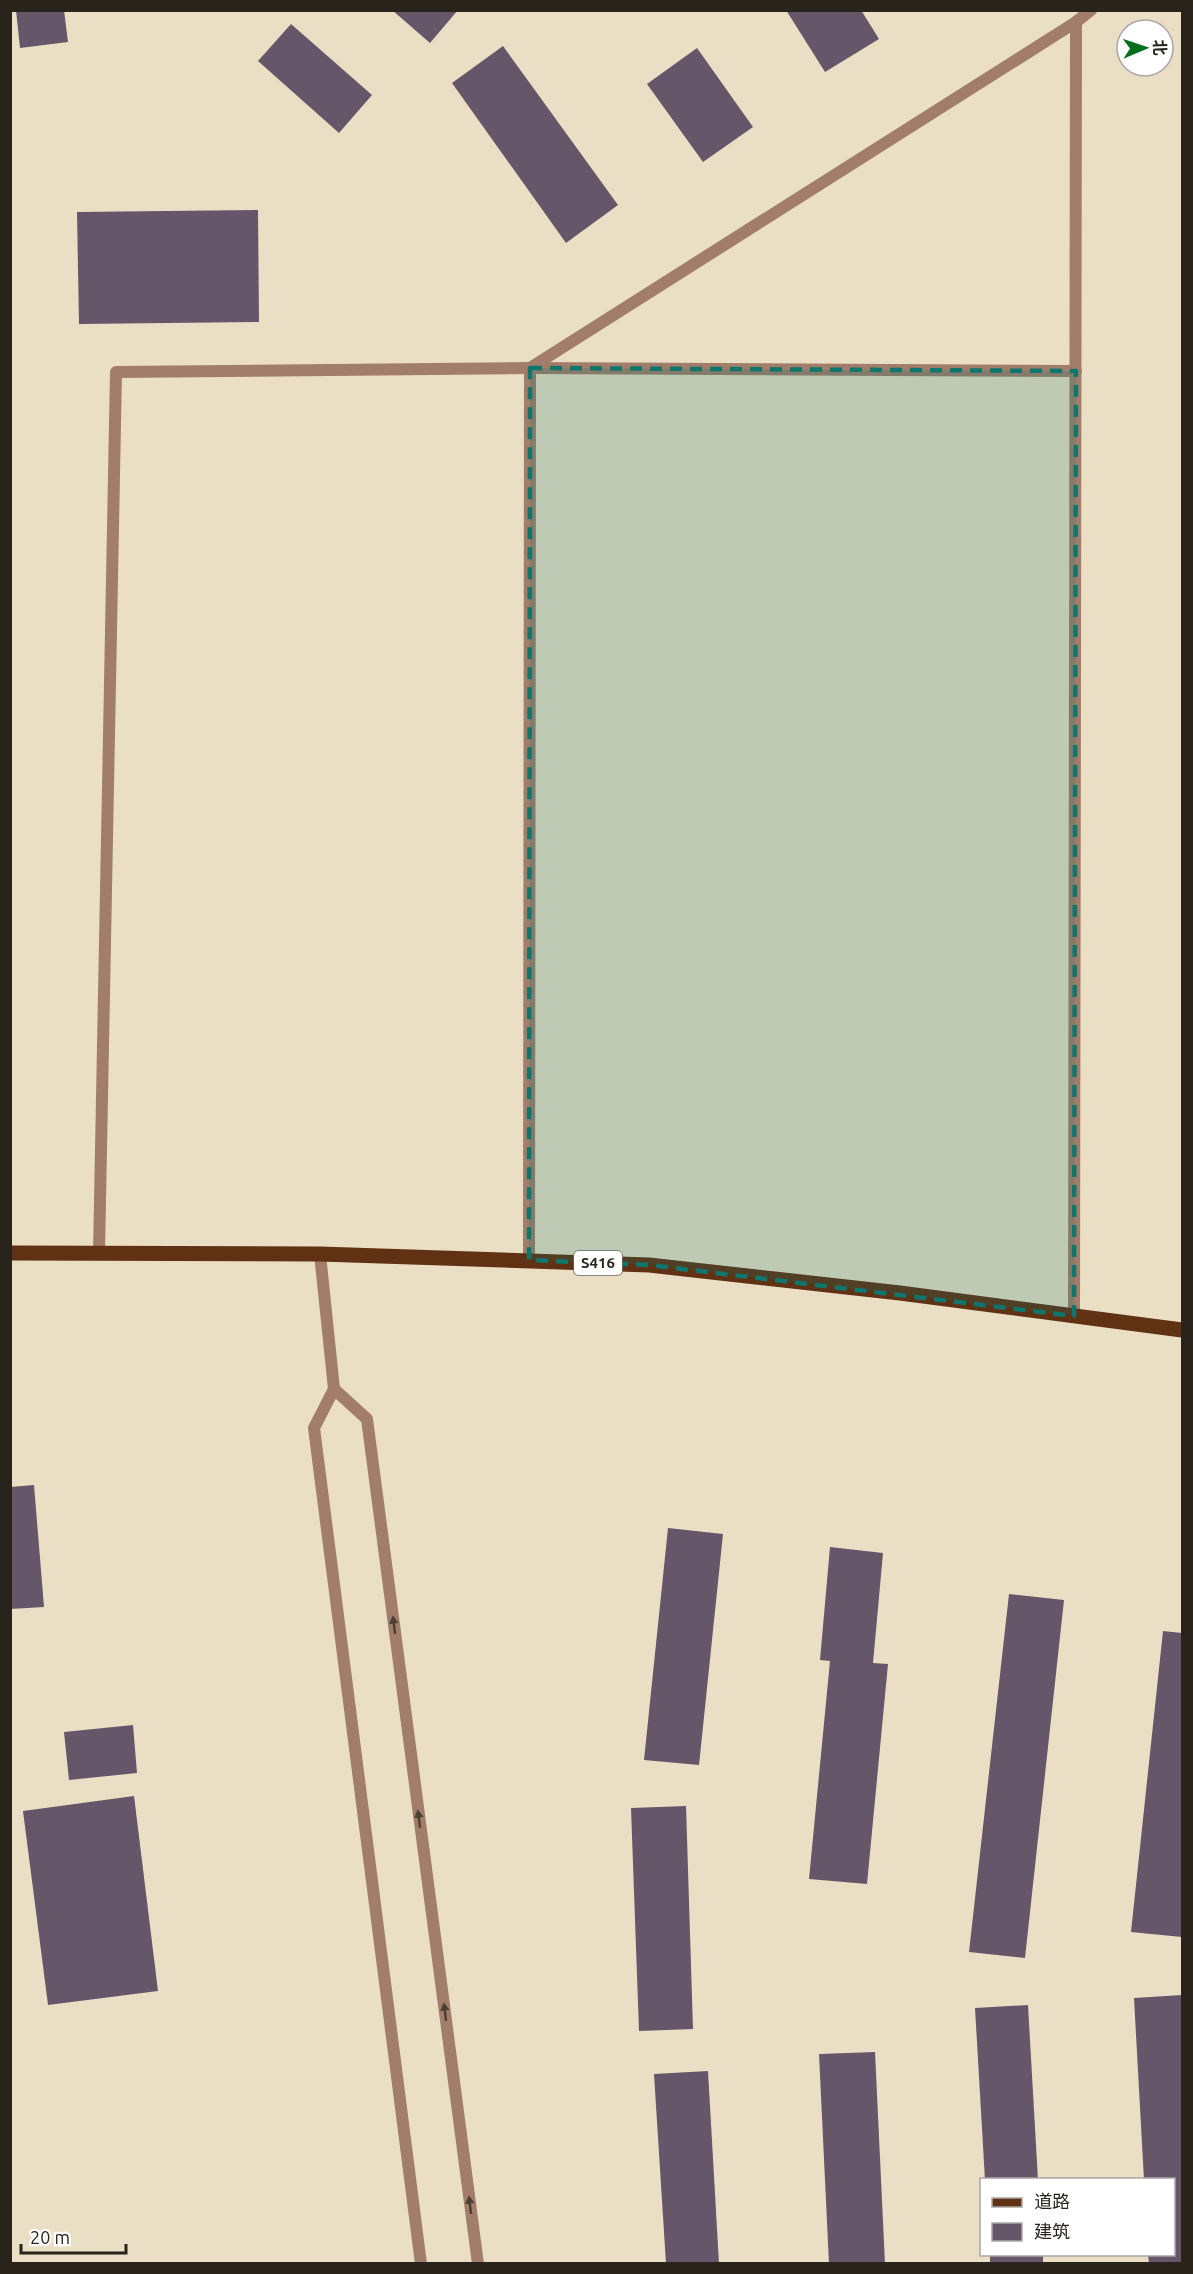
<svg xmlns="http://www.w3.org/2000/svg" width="1193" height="2274" font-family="Ubuntu,'Noto Sans SC',sans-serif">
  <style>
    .building { fill: #665669 }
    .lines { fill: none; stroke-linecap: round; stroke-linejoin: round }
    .street { stroke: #a27e6a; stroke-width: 12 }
    .primary { stroke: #613113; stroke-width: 15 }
    .oneway { fill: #4d3f33 }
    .marked { fill: #0f766e; fill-opacity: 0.2; stroke: #0f766e; stroke-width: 4.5; stroke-dasharray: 12 8; stroke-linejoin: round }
    .labels { text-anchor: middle; stroke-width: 6; stroke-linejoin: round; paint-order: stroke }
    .shield { fill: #fff; stroke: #68665f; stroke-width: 1.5 }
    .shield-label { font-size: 15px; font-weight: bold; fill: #28241b }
  </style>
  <rect width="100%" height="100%" fill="#eadfc5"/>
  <g class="building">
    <polygon points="16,10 64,10 68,42 20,48"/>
    <polygon points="392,10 458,10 430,43"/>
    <polygon points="786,10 861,10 879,39 825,72"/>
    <polygon points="291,24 372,95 339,133 258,61"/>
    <polygon points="503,46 618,205 566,243 452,83"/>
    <polygon points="697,48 753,127 703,162 647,84"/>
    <polygon points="258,210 259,322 79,324 77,212"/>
    <polygon points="34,1485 44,1607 10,1609 10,1487"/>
    <polygon points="668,1528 723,1534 699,1765 644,1760"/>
    <polygon points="830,1547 883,1553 873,1663 888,1664 867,1884 809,1879 830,1661 820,1660"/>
    <polygon points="1009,1594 1064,1600 1025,1958 969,1952"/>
    <polygon points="1163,1631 1182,1633 1182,1937 1131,1932"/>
    <polygon points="133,1725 137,1773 69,1780 64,1732"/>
    <polygon points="134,1796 158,1991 48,2005 23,1811"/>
    <polygon points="686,1806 693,2029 639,2031 631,1808"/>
    <polygon points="1182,1995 1182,2264 1149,2264 1148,2254 1174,2254 1174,2180 1144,2180 1134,1998"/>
    <polygon points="1028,2005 1038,2180 985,2180 975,2008"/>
    <polygon points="875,2052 885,2264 829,2264 819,2054"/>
    <polygon points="708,2071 719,2264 666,2264 654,2074"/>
    <rect x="990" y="2254" width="53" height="10"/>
  </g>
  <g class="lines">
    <g class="street">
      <polyline points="99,1253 116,372 530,368 1076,371"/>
      <polyline points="320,1254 334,1389"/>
      <polyline points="529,1260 530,368 1076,22 1091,10"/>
      <polyline points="1074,1316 1076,22"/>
      <polyline points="421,2264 314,1428 334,1389 367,1419 478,2264"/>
    </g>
    <polyline class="primary" points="10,1253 320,1254 649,1265 900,1293 1182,1330"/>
  </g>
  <defs><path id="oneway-solid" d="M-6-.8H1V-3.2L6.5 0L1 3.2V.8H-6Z" transform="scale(1.5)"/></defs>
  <g class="oneway">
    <use href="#oneway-solid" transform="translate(394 1625) rotate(-97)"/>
    <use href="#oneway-solid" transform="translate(419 1819) rotate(-97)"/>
    <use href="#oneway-solid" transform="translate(445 2012) rotate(-97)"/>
    <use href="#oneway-solid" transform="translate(470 2205) rotate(-97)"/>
  </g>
  <path class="marked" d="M530,368L1076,371L1074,1316L649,1265L529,1260Z"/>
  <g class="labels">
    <rect class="shield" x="574" y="1251" width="48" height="24" rx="4.5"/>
    <g class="shield-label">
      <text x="598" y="1268">S416</text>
    </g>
  </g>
  <rect width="1193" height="2274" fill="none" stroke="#28241b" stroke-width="24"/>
  <rect x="980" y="2178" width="195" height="78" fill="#ffffff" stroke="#a9a7a4" stroke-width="1.5"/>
  <rect x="992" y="2198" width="30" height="9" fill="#613113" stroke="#a9a7a4" stroke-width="1.5"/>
  <text x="1034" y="2208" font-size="18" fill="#28241b">道路</text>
  <rect x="992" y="2223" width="30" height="18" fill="#665669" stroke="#a9a7a4" stroke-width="1.5"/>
  <text x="1034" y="2238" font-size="18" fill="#28241b">建筑</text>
  <g transform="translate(1145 48) rotate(88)"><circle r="28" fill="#ffffff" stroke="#a9a7a4" stroke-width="1.5"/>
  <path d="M0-4.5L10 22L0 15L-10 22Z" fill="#046e1d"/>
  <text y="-9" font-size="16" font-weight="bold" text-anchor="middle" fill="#28241b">北</text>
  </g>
  <path d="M21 2244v9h105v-9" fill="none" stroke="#28241b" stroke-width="3"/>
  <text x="30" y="2244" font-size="18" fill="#28241b" stroke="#ffffff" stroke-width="4.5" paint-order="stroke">20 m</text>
</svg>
